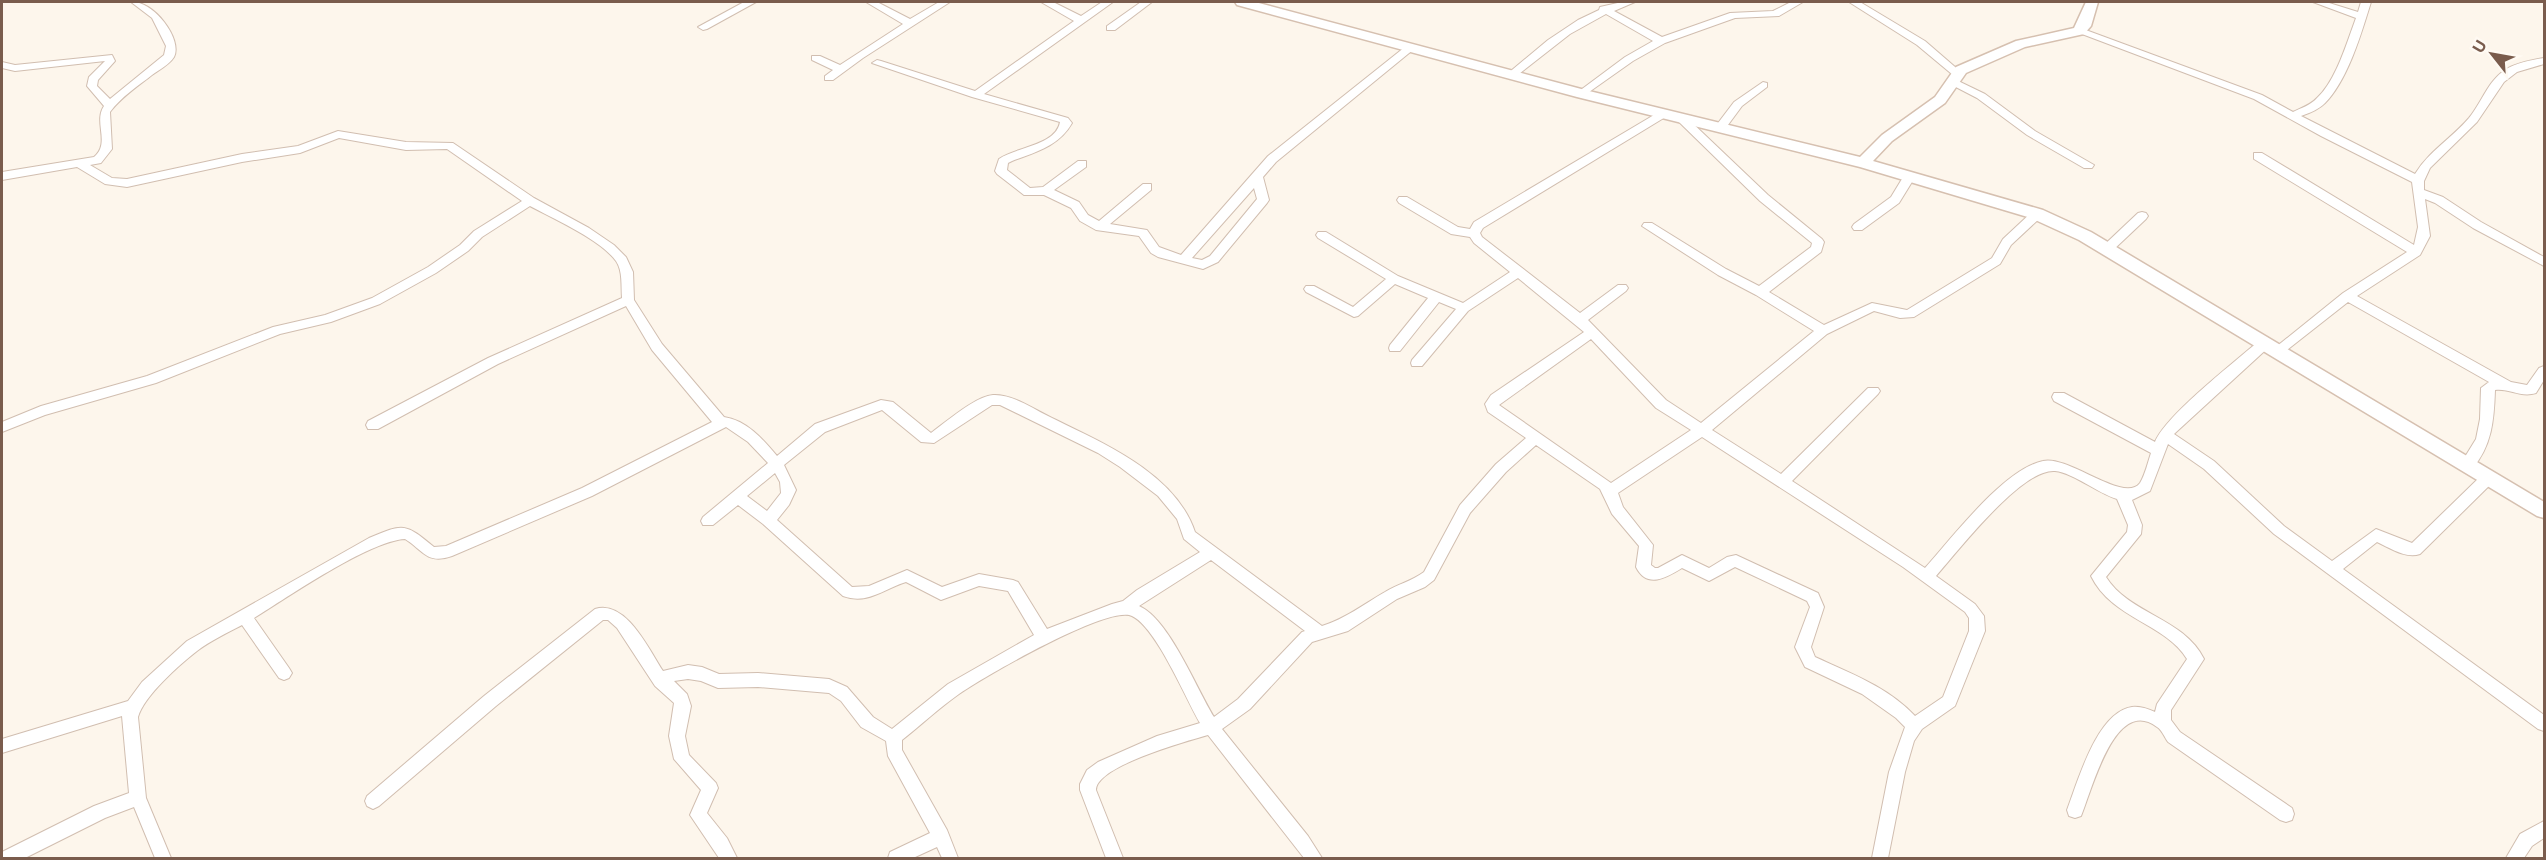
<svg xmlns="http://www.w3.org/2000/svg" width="2546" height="860" font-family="'Open Sans',sans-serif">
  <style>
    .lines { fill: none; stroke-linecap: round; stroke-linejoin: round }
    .street-casing { stroke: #d1beb0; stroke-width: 2 }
    .secondary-casing { stroke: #d6c0b0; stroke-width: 3 }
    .street { fill: #fff; fill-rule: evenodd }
    .secondary { fill: #fff; fill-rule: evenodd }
  </style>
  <rect width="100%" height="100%" fill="#fdf6ec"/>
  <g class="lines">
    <defs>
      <g id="street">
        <path d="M131,2C153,0 183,39 174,57C170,64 159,70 152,75C138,86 121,97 110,112L112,149L101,163L90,165L112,178L127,179L242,154L298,146L338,131L406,142L453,143L534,198L589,228L614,245L626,257L633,272L634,300L662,344L724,417C746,420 763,439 777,456L815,424L881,400L893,402L931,433C946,422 976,396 993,395C1012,394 1032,408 1048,416C1100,442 1175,472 1195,532L1322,626C1345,619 1364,604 1385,592C1398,584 1412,581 1424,572L1460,505L1496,464L1526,438L1488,412L1485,404L1491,395L1584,332L1518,278L1468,311L1422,366H1412L1411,363L1412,360L1456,309L1439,302L1400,351H1390L1389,348L1390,345L1428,298L1395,284L1358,316L1354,317L1306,292L1304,289L1306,286H1314L1353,307L1386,279L1318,238L1316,235L1318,232H1326L1398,276L1463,303L1510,272L1474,243L1470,237L1451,234L1399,203L1397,200L1399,197H1407L1458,227L1470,229L1474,222L1659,112H1667V116L1483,228L1480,233L1482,237L1580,313L1618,285H1626L1628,288L1626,291L1588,320L1666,400L1701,423L1814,331L1756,295L1718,275L1642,226L1644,223H1652L1726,269L1759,286L1811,247L1812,243L1760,201L1678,121V117H1686L1768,195L1822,239L1824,242L1821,252L1769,292L1824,325L1872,303L1907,310L1992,258L2003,239L2033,211H2041L2043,214L2041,217L2011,245L2000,264L1914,317L1900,318L1874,311L1827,334L1712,430L1781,474L1868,388H1878L1880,391L1878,394L1792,481L1925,568C1952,538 2004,469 2043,461C2069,455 2124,504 2140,483C2145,475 2148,462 2151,453L2054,401L2052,397L2054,393H2064L2155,442C2166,415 2235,362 2260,340H2270L2271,343L2270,346L2174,434L2214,461L2284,526L2332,561L2376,529L2412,543L2483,474H2493L2495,478L2493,482L2420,554C2406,559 2390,548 2377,542L2343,569L2544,715V731L2538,729L2274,534L2204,469L2168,444L2150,491L2132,500L2142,525L2141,534L2106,577C2129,614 2184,618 2204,659L2171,710V720L2180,732L2292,808L2294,814L2292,820L2286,822L2280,820L2168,742C2165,738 2162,730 2157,727C2115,695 2092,790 2081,816L2075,818L2069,816L2067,810C2078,781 2097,712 2132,707C2140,706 2148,709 2155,712L2157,704L2187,659C2165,623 2112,619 2091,576L2127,532L2128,525L2117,499C2097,493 2074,473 2055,471C2022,468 1958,551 1936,576L1975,604L1984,616L1985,631L1955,706L1922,729L1914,741L1905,772L1888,858H1872L1889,772L1905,727L1896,718L1862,694L1805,667L1795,647L1810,607L1807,601L1735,567L1709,581L1682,568C1666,578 1647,589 1636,567L1639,546L1612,514L1600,489L1536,445L1506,472L1470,513L1434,580L1425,587L1397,599L1348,631L1312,642L1250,709L1222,729L1308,836L1322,858H1304L1208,735C1187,741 1096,766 1096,790L1123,858H1106L1080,790V784L1087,770L1098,762L1157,736L1200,723C1186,699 1156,627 1132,616C1108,605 983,677 959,694C939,708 921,725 902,740V750L947,830L958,858H942L937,847L913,858H888L890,852L930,833L888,756L886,741L861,727L841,701L829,693L758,687L718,688L701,681L688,679L674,681L687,694L691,706L685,736L689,755L716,783L718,788L707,813L727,838L737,858H719L690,815L701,790L674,759L669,736L674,703L655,686L617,628L608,620H603L496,706L379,806L373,809L367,806L365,801L367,796L484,696L595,609C626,599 649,650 663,671L688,665L702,667L719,674L758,673L829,679L847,687L873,717L892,729L948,684L1034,635L1008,591L979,586L941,600L906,582C883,589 868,605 843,596L763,524L738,505L713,525H703L701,521L703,517L768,463L748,442L726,427L592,496L452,556C427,565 423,550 405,539C369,541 288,597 254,618L289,668L292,673L289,678L284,680L279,678L242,625C227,633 210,641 197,651C179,665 144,696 138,717L146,798L171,858H155L134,807L105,818L25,858H2V852L94,806L129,793L122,716L2,753V739L128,701L142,682L187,641L369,538C404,523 405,523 434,547L446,546L582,488L712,422L652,350L626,306L498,364L378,429H368L366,425L368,421L488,358L622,298C621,286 623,271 616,261C601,240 554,219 530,206L482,237L468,251L436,273L380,304L331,322L280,334L156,383L45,415L2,432V422L41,406L147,376L273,327L325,315L372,298L428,267L460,245L474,231L522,201L447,149L406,150L339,138L300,153L242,162L127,187L105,184L77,167L2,180V172L94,157C111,143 93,122 104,106L87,86L89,77L105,61L15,71L2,68V62L15,65L112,55L115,61L98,80L97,86L110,99L164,55L166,46L152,18ZM1591,339L1656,408L1691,430L1611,483L1499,405ZM992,405H1000L1098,453L1120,467L1158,496L1177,519L1184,539L1200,552L1137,590L1123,601L1112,604L1047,629L1018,582L1013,580L979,574L942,587L907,570L869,586L852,587L777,520L789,505L796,490L784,465L825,432L882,410L921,442L934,443ZM1702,437L1903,567L1965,612L1969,618V631L1943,697L1915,716C1888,687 1850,673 1815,657L1811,647L1824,607L1818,593L1736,555L1727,557L1709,568L1682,555L1658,568H1655L1651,565L1653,545L1623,507L1618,493ZM775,473L780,482L781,493L767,511L747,496ZM1211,560L1305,631L1302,632L1238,699L1214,717C1196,688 1169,619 1139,606Z"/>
        <polygon points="744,2 756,2 707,29 703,30 698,27"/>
        <polygon points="866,2 877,2 910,19 939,2 950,2 863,58 833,80 825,80 825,76 833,70 812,60 812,56 820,56 840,65 903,24"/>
        <path d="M1041,2H1053L1081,16L1102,2H1113L984,94L1068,118L1072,123C1059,146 1036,152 1012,161L1008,163L1007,170L1030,188L1043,187L1078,161H1086V167L1054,190L1079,202L1088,215L1099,221L1143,184H1151V190L1110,224L1147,230L1159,247L1181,255L1268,156L1405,47L1409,46L1414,49L1276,162L1263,177L1269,200L1267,203L1218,262L1203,269L1158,257L1151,253L1139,236L1096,230L1080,221L1071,208L1044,195H1024L997,174L995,171L999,159C1015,147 1056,146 1060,122L972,97L872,63L877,60L881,61L975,91L1074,21ZM1254,188L1257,199L1210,256L1202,260L1192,258Z"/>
        <polygon points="1141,2 1152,2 1115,30 1107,30 1107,26"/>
        <polygon points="1622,2 1635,2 1614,11 1662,37 1730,13 1773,11 1791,2 1803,2 1779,16 1735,18 1665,43 1633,61 1582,97 1578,96 1578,92 1625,57 1653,41 1606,14 1570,34 1515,77 1507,77 1506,75 1548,40 1578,20 1599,10 1600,7"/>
        <polygon points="1849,2 1860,2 1925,41 1962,73 1957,76 1953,75 1917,45"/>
        <path d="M2313,2H2326L2358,12L2361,2H2371C2362,31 2348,80 2325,103C2319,109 2310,113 2301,116L2415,174C2429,151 2452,138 2469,118C2482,102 2488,81 2505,70C2516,63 2532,60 2544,58V64L2517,72L2504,82L2477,122L2430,168L2424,181V190L2443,197L2481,222L2544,257V266L2473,228L2435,203L2425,199L2430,236L2420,255L2357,296L2511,382L2527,385L2539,368L2544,366V380L2536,393C2521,398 2509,388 2495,390C2494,420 2492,446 2472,469H2462L2460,465L2476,439L2480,419L2481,388L2489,382L2348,302L2282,354L2277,356L2271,351L2343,293L2407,252L2254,159V153H2262L2414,245L2418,227L2412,182L2321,136L2254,99L2074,31L2079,28L2083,29L2262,95L2293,112C2301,108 2311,105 2317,98C2336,81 2347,42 2356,18Z"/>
        <polygon points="1954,79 1985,94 2035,131 2094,165 2092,168 2084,168 2027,135 1977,98 1950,84 1950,80"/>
        <polygon points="1763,82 1767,83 1767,87 1742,106 1725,129 1717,129 1715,127 1734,102"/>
        <polygon points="1909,173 1915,177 1899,203 1862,230 1854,230 1852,227 1854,224 1891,197 1905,174"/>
        <polygon points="2142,212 2146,213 2148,216 2146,219 2111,252 2103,252 2101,249 2103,246 2138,213"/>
        <polygon points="2544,821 2544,838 2532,846 2524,858 2506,858 2520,834"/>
      </g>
      <polygon id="secondary" points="1235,2 1255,2 1585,90 1860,157 1882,135 1935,97 1956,67 2016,41 2074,28 2086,2 2098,2 2091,26 2084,34 2025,47 1966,73 1945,103 1892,141 1873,161 2043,210 2091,232 2544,502 2544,518 2537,516 2079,240 2031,218 1860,167 1577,97 1237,5"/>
    </defs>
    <use href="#street" class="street-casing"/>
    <use href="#secondary" class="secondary-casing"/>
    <use href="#street" class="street"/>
    <use href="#secondary" class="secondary"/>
  </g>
  <rect width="2546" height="860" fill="none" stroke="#7a5c4d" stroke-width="6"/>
  <g transform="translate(2492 54) rotate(301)" stroke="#fffaf3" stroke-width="4.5" paint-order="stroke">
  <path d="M0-4.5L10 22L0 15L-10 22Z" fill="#7a5c4d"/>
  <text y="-9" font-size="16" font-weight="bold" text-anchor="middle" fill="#7a5c4d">U</text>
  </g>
</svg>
